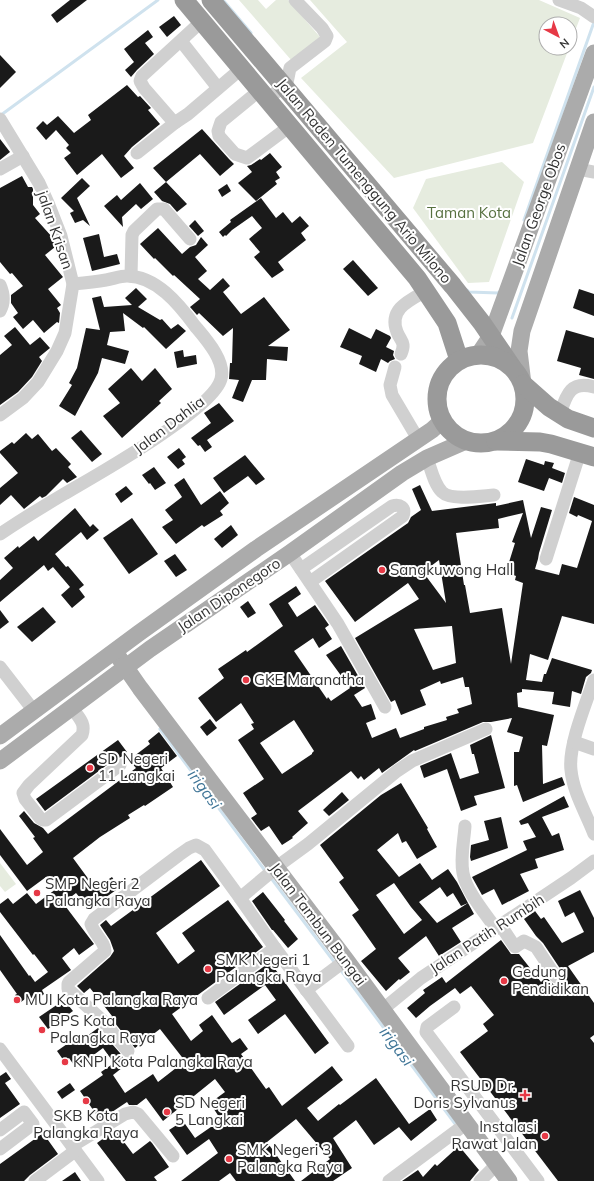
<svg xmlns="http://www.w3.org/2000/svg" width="594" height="1181" font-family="Mulish,sans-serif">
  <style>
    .green { fill: #e6ecdf }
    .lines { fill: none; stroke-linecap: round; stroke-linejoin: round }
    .stream { stroke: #cfe2ee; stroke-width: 3 }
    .building { fill: #1a1a1a; fill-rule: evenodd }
    .minor { stroke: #d0d0d0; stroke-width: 13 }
    .major { stroke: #ababab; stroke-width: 17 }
    .highway { stroke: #9a9a9a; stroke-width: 19 }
    .poi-dot { fill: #e63946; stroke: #fff; stroke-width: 1.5 }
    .labels { text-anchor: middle; stroke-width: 4; stroke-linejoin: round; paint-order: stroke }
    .street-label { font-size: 15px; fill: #333; stroke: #fff }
    .park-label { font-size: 15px; fill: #56703f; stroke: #fff }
    .poi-label { font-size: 15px; fill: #333; stroke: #fff; text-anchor: start }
    .water-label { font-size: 16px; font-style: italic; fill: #3f7597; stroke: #fff }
  </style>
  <rect width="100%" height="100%" fill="#fff"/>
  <g class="green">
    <polygon points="239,0 258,0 266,9 276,0 288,0 320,37 292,61"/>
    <polygon points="310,0 539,0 580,18 570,44 570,24 546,24 546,48 569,48 533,143 394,178 301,78 347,42"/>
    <polygon points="502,162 524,182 489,282 468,283 413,208 426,179"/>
    <polygon points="0,863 16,884 5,892 0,886"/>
  </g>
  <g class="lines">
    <g class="stream">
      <polyline points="223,0 251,33"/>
      <polyline points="1,115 158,0"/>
      <polyline points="524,220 594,22"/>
      <polyline points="467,290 469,292 498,293 499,292"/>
      <polyline points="512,318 594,87"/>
      <polyline points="160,729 266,872"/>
      <polyline points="271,878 335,963"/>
      <polyline points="340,969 456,1125"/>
    </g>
  </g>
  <g class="building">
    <polygon points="70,0 87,0 57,23 51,15"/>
    <polygon points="174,16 181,25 167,37 159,27"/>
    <polygon points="148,30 153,37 145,43 154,54 137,70 131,77 125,70 134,62 124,49"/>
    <polygon points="0,55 16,72 0,88"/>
    <polygon points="127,85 138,97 140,96 151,108 148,110 160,124 132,147 124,156 134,168 121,178 102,154 77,175 64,158 71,153 66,148 69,145 56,130 46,140 36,128 43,121 47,125 58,116 74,133 91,120 88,115"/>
    <polygon points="202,129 229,159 234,164 220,176 200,154 166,182 153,168"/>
    <polygon points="0,139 10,152 0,160"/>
    <polygon points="270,153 282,167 276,172 280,178 275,181 277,184 256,201 238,183 252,172 247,166 251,165 260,159 261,160"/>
    <polygon points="22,176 28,187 32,187 33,189 33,205 40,214 35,218 53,238 55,247 45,255 63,277 48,289 61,305 57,308 60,313 59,323 57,322 44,333 33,320 23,329 13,317 18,313 11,303 11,295 23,286 12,273 10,274 0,262 0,188"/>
    <polygon points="82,178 90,186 77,198 90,226 83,220 75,223 70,213 74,211 61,198"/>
    <polygon points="166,182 187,204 177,212 170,204 162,201 154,192"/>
    <polygon points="140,183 153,199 141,209 136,204 122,217 123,227 104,206 117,195 121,200"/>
    <polygon points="227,184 231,191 222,197 218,190"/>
    <polygon points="261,198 276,218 283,212 292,223 300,216 309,226 301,233 306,240 278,262 284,270 272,278 254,257 260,252 249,239 262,228 252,216 232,230 226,236 225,235 223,237 219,232 231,222 230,220"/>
    <polygon points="195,220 204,231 198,236 189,226"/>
    <polygon points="158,228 182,254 190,247 196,245 201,237 208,245 195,257 207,271 198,279 210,290 223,278 230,286 223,292 241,314 264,297 290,330 268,346 288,347 287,361 267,359 266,380 252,380 243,402 232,398 239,380 229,379 230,363 232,363 233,328 223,336 199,313 197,315 190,307 200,299 174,275 173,276 155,258 154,259 140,244"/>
    <polygon points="99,234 104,257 117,254 120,264 92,271 83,238"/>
    <polygon points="353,260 378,288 368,296 343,269"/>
    <polygon points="136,288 147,299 138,307 160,320 162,319 171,329 178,324 186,331 166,349 144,327 143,328 123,313 125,331 110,332 107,345 129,351 125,364 102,358 98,373 75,416 59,406 72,385 69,383 77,368 86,328 100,330 92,298 101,296 104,307 132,305 125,298"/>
    <polygon points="579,289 594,294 594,316 573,308"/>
    <polygon points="15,327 30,345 40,337 50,348 39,357 42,361 32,377 18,392 0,405 0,355 12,345 4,336"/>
    <polygon points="349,328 371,339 376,329 390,336 391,338 386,347 394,351 393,355 395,359 390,361 388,363 381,359 376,372 359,364 362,356 340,347"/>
    <polygon points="566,330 594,338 594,379 579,375 581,368 557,361"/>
    <polygon points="183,350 184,357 196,355 197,364 177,368 174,352"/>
    <polygon points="131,368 142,381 155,368 172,389 159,401 161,403 122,438 103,416 120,403 108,389"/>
    <polygon points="219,403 234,421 207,440 212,447 205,452 200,445 198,446 191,438 211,423 204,413"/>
    <polygon points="81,430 102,454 92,462 71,438"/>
    <polygon points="26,433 32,439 38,434 52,451 56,448 71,464 68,467 77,477 67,483 63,479 46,496 42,498 40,496 24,509 11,495 0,505 0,488 18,473 0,453 0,451 12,442 14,444"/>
    <polygon points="179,448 186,457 182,460 185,464 178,469 167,457"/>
    <polygon points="245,455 265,479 256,485 248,476 224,493 213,478"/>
    <polygon points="526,459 544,465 545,461 554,463 552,468 565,473 562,483 549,478 544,491 518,482"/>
    <polygon points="154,467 166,483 155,490 150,483 149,484 142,475"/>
    <polygon points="184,478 201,505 220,491 229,503 220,511 223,515 204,527 202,525 176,544 162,527 173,520 165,510 182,497 174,485"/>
    <path d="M420,485L432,511L496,503V506L523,500L531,538L541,507L552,510L539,553L538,559L535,569L559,575L562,564L577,568L592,521L578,515L577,517L569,513L574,497L594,505V624L562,616L548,660L530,654L526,680L542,682L544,674H546L552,658L592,670L591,673L586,677L581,694L572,691L570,707L552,704L554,692L522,689V692L517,693L518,707L554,715L547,746L542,745L543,784L562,777L565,785L523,802L517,785L514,786V752H519L523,737L507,732L512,718L491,722H483L415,751L414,750L382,773L379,768L364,780L361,776L358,779L351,771L298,811L308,823L292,837L293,838L282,845L269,826L261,831L251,818L257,814L243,793L264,779L238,740L254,729L251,724L254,723L241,703L216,722L198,698L224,678L218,669L246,650L247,652L283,626L269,604L296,586L301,594L288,603L297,617L315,605L329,625L325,628L332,639L319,648L313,638L294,651L327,699L328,697L331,701L350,688L326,655L341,646L365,688L354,695L362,707L371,704L376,719L366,723L372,738L396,728L400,738L424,729V727L447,720L446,717L459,713L457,709L472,704L469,687H465L463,677L441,684L440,681L420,690L426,705L401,715L395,700L391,702L355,638L419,599L408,583L355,622L325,581L408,523L411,517L421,510L412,489ZM523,513L512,542L515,543L506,572L516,576L515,580L523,583L511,664L502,608L470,613L465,585H464L456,533L499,528L498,519ZM439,560L446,603L423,572ZM452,626L456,663L433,670L414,629ZM294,720L314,751L312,753V754L282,774L260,743Z"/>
    <polygon points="126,486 133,494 121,503 115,494"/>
    <polygon points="75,508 90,527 93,524 99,530 87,540 81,532 55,554 66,567 68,566 84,585 79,589 85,597 72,608 61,595 70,587 53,567 48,571 44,565 0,602 0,580 13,568 4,558 18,546 19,548 34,536 38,541"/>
    <polygon points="132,518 158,554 129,574 103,538"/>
    <polygon points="231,525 238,535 222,548 214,539"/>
    <polygon points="175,554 187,570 176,577 164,561"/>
    <polygon points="248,601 256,613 248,618 240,607"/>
    <polygon points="43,607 56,622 32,642 17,627"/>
    <polygon points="0,610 9,622 0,629"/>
    <polygon points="210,719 217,728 207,736 200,727"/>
    <polygon points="159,732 177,756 161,768 173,787 145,806 144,805 128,815 130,818 100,837 73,858 95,888 112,877 119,888 89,909 76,893 63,903 94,944 79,955 74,948 62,958 71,970 42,990 44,994 30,1005 25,999 21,1002 15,995 17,994 0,970 0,935 29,976 30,975 35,982 48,972 34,954 33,955 0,912 0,904 8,898 13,904 27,893 36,904 56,889 46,877 27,891 0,855 0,829 27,865 43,852 33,838 35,837 19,816 24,811 34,823 43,828 48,834 136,768 129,760 150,744 148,741"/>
    <polygon points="491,735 505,788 474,796 477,805 461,811 447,769 424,778 420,766 451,753 460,779 479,773 474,754 472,754 470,745"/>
    <polygon points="118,740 127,752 121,757 115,759 45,811 36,799"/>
    <path d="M401,783L428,828L427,829L437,847L417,859L406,841L402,843L398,833L377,850L399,877L420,863L432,880L448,869L457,882L468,903L461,906L453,893L447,897L440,887L419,902L437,923L468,903L474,914L452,928L461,942L439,956L426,936L398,958L410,972L400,980L399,979L386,991L361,961L376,949L352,915L359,910L339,882L344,878L320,845L381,795ZM394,883L411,907L422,920L404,934L376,895Z"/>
    <polygon points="342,792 349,800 329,816 323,810"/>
    <polygon points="564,796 569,807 542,817 552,836 559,833 564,850 535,859 538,868 520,874 529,891 502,905 494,889 482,895 472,877 527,850 523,841 536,837 528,823 521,825 519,821"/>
    <polygon points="501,817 508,848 471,861 470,857 471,845 489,840 484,821"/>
    <polygon points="201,860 220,886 156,933 178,964 195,951 182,933 228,900 263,947 172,1014 191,1041 203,1031 199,1025 212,1015 232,1043 240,1038 248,1049 241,1054 266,1089 269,1087 282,1106 332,1066 343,1080 307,1108 318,1121 339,1104 340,1105 376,1078 409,1124 430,1109 437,1120 411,1141 399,1127 374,1145 356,1120 333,1138 352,1168 333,1181 301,1181 330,1159 296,1119 267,1142 295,1181 236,1181 230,1173 219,1181 181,1181 218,1153 209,1139 187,1155 169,1130 183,1121 195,1138 221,1120 210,1103 225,1092 215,1079 163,1121 146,1098 137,1105 129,1105 127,1102 100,1120 80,1091 103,1075 101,1072 114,1063 103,1048 76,1068 69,1058 64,1061 57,1051 80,1035 83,1039 98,1028 120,1053 127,1064 113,1075 125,1093 153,1074 158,1082 185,1061 160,1029 135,1048 110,1017 112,1016 90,988 84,993 77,986 110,957 114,951 110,940 100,925 106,920 111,926"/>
    <polygon points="580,890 594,918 594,952 568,966 594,1003 594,1035 590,1038 594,1043 594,1181 558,1181 460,1052 488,1031 483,1024 494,1015 471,986 460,994 455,988 430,1006 416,1018 407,1008 425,993 423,990 442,977 446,983 501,940 511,954 519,954 541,982 546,977 553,984 557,985 561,983 564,977 563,973 543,943 536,936 524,919 535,911 541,919 544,917 562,943 584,932 574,912 565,917 558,901"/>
    <polygon points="263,892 285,920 284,921 298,939 288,948 273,930 272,930 252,901"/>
    <polygon points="270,962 329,1043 315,1054 285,1014 258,1034 248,1020 276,1000 265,985 224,1015 215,1002"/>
    <polygon points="64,1000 73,1011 48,1029 39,1017"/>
    <polygon points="6,1072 11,1079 5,1083 20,1104 0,1118 0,1076"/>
    <polygon points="70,1083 75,1090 62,1099 57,1092"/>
    <polygon points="115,1130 133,1154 150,1141 152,1143 169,1167 154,1177 157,1181 126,1181 97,1143"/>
    <polygon points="43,1133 58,1154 30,1175 24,1181 0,1181 0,1164"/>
    <polygon points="459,1146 479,1170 470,1181 402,1181 418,1170 423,1177 435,1164 437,1166"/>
    <polygon points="75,1172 81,1181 62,1181"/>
  </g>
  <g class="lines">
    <g class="minor">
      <polyline points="559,0 581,8 594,17"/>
      <polyline points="202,21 142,76 140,81 144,88 171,119 176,122 188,114 242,68"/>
      <polyline points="181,41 218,88"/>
      <polyline points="260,90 221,122 218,131 219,136 235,154 247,158 290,126"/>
      <polyline points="268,99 287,83 290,68 325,41 327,36 322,28 295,0"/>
      <polyline points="0,119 39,183 48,203 61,236 73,284 65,333 57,351 38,382 23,398 0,415"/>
      <polyline points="137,153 176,122"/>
      <polyline points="0,169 23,156"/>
      <polyline points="578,169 594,172"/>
      <polyline points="131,276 132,235 134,231 157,209 164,209 190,239"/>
      <path d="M0,285C4,294 5,302 0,311"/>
      <path d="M401,354C406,342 401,342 397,332C388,309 410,300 426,291"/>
      <polyline points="395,367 390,385 392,395 418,439"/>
      <path d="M560,414C566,396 570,380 594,387"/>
      <path d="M427,458C431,469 434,484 442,492C451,501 481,496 494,495"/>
      <path d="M0,534C21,520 42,507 64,494C95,476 213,410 221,379C226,361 205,338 195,326C179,304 156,276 127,276C120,276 113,279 106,280C95,282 84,283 73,284"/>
      <polyline points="290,553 338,624 385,707"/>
      <polyline points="546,559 580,452"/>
      <path d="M301,569L392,506C400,504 406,507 403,516L310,582"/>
      <polyline points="0,667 34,711"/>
      <path d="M594,680C586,703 568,746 571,770C573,792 586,813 594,834"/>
      <path d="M72,708C79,718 86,723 82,735L29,785L23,793L25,799L40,818L43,820H46L120,765"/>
      <polyline points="574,742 594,749"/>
      <path d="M465,826C464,841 460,858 463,873C466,891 485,913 496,929"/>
      <polyline points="501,926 515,947 524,941 536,947 556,977"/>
      <polyline points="306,990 346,960"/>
      <polyline points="208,998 275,948"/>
      <polyline points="454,1007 427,1027 426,1032 538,1181"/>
      <polyline points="382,1010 421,978 571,878 594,861"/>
      <polyline points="348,1046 275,948 240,898 282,863 308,844 397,771 412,761 486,729"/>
      <polyline points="0,1049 98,1181"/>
      <path d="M128,1051L102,1020L68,989V984L69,982L105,951C105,942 94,934 91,924L94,919L179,855L189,848L196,845L205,850L240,898"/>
      <polyline points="0,1130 24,1112 33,1124 0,1149"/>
      <polyline points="72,1146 125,1114 133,1112 138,1114 173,1156"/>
      <polyline points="35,1181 75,1151"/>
      <polyline points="389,1181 467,1123"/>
      <polyline points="480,1181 497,1164"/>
    </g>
    <g class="major">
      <polyline points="479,354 491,336 594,53"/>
      <polyline points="523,384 519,351 522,331 594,122"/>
      <polyline points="115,652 140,688 346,960 509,1181"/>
      <polyline points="0,736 139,633 256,549 432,430 442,421"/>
      <polyline points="0,761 150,649 290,553 402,473 427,458 466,441"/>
    </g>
    <g class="highway">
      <polyline points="184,0 417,278 447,323 459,360"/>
      <polyline points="211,0 453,286 482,323 512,367"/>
      <circle cx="481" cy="399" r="44"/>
      <polyline points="523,384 549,407 568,419 594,428"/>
      <polyline points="496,441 540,442 551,444 594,457"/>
    </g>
  </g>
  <g class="poi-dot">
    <circle cx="382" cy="570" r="4"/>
    <circle cx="246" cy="680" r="4"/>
    <circle cx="90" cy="768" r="4"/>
    <circle cx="37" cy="893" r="4"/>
    <circle cx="208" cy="969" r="4"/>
    <circle cx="504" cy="981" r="4"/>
    <circle cx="17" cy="1000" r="4"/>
    <circle cx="42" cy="1030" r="4"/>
    <circle cx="65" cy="1062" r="4"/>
    <path d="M523 1089h4v4h4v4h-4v4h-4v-4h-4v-4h4z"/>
    <circle cx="86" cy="1101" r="4"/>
    <circle cx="167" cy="1112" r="4"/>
    <circle cx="545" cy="1136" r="4"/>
    <circle cx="229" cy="1159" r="4"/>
  </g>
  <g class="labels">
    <g class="street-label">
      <text transform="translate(364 181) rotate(50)" y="5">Jalan Raden Tumenggung Ario Milono</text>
      <text transform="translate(539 205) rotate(-70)" y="5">Jalan George Obos</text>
      <text transform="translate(55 230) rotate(71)" y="5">jalan Krisan</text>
      <text transform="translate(169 425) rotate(-37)" y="5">Jalan Dahlia</text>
      <text transform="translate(229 595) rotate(-34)" y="5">Jalan Diponegoro</text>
      <text transform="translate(318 924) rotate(53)" y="5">Jalan Tambun Bungai</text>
      <text transform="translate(487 934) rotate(-33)" y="5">Jalan Patih Rumbih</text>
    </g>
    <g class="park-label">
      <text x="469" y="218">Taman Kota</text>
    </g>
    <g class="poi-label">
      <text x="390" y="575">Sangkuwong Hall</text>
      <text x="254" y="685">GKE Maranatha</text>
      <text x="98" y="764">SD Negeri<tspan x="98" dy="17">11 Langkai</tspan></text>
      <text x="45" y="889">SMP Negeri 2<tspan x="45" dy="17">Palangka Raya</tspan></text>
      <text x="216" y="965">SMK Negeri 1<tspan x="216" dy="17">Palangka Raya</tspan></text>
      <text x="512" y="977">Gedung<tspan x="512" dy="17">Pendidikan</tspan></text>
      <text x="25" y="1005">MUI Kota Palangka Raya</text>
      <text x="50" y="1026">BPS Kota<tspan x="50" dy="17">Palangka Raya</tspan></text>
      <text x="73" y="1067">KNPI Kota Palangka Raya</text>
      <text x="516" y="1091" text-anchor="end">RSUD Dr.<tspan x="516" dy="17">Doris Sylvanus</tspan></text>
      <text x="175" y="1108">SD Negeri<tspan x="175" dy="17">5 Langkai</tspan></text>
      <text x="86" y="1121" text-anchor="middle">SKB Kota<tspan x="86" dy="17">Palangka Raya</tspan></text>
      <text x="537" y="1132" text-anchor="end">Instalasi<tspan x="537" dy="17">Rawat Jalan</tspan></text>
      <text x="237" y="1155">SMK Negeri 3<tspan x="237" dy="17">Palangka Raya</tspan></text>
    </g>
    <g class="water-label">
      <text transform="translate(205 789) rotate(54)" y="6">irigasi</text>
      <text transform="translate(397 1046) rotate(53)" y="6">irigasi</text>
    </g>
  </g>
  <g transform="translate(558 36) rotate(139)"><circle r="19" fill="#ffffff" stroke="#adadad"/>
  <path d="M0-3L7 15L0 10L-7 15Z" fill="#e63946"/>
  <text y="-6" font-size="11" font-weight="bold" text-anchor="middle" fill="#333333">N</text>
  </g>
</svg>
